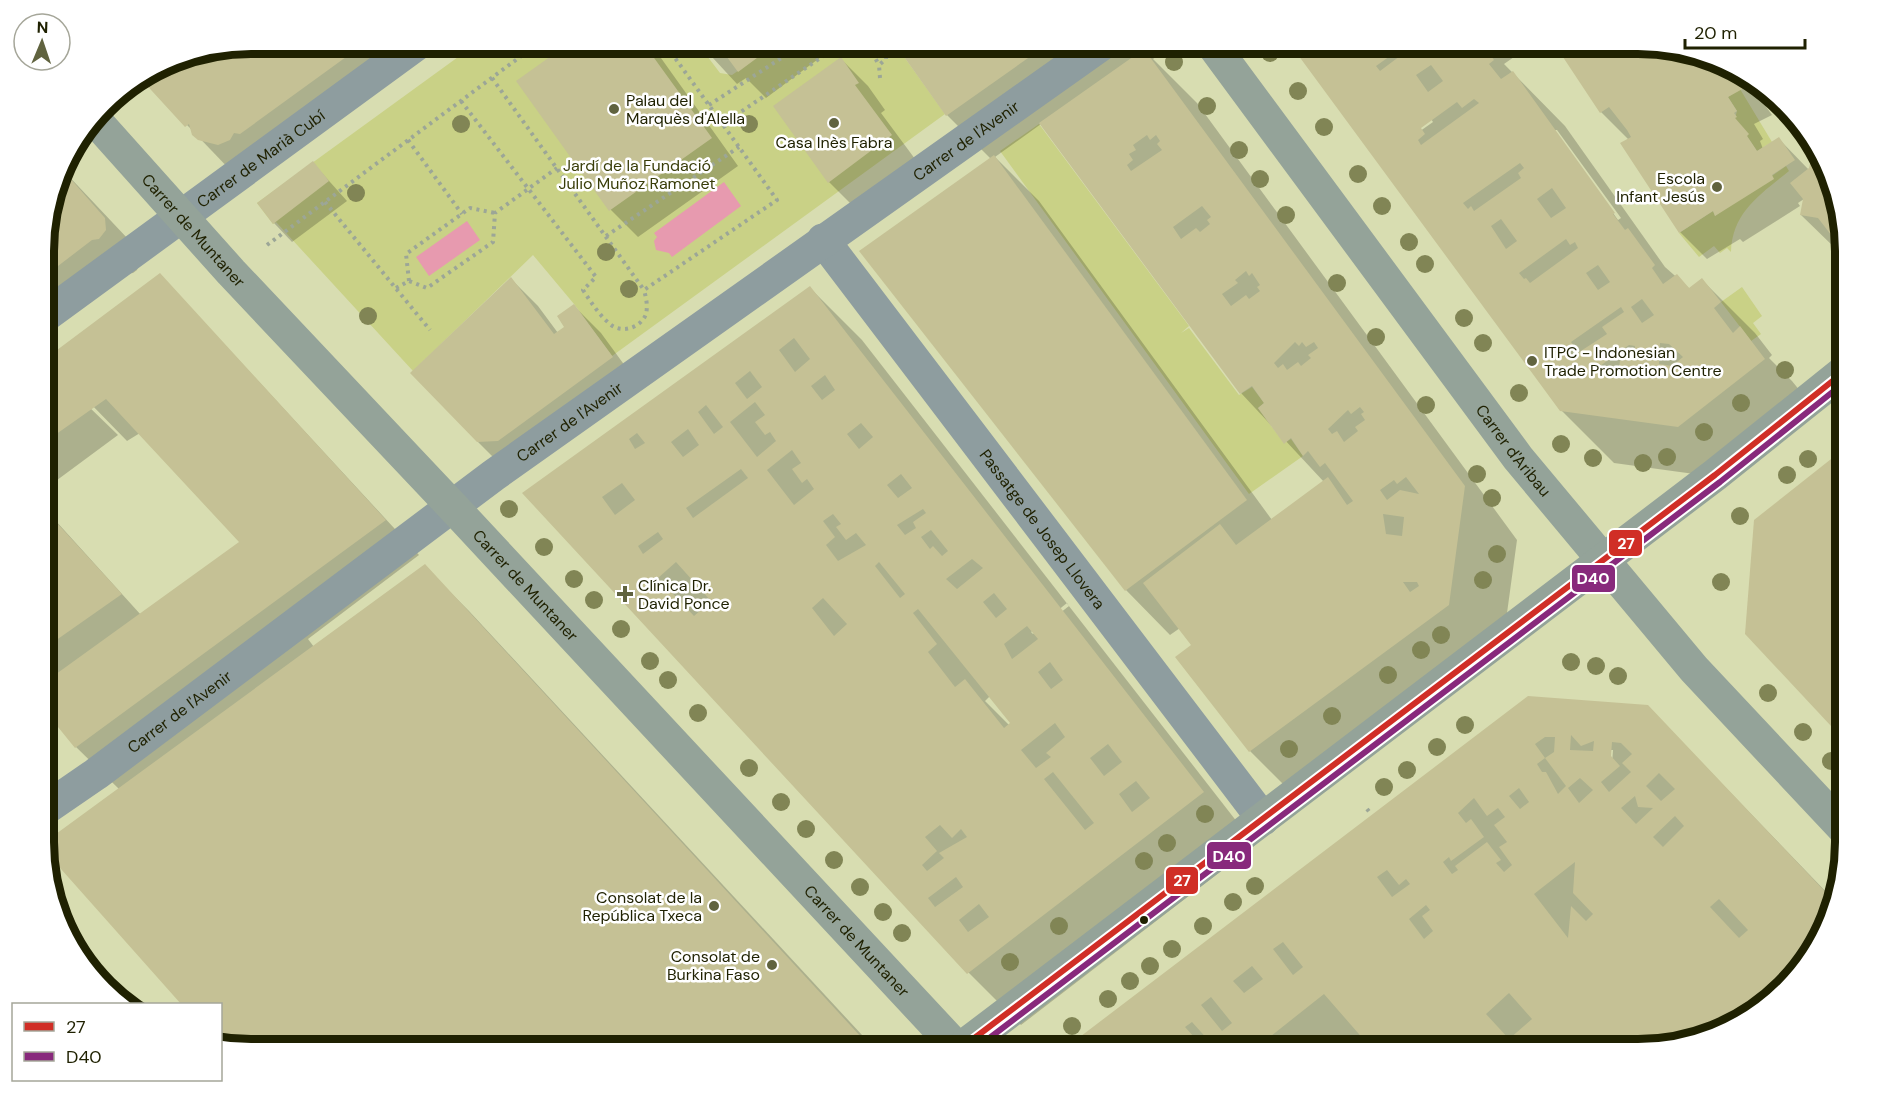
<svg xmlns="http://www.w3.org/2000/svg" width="1889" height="1093" font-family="'DM Sans',sans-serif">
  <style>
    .green { fill: #c9d186 }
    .water { fill: #e79aaf }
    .shadow { fill: #0003; fill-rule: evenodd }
    .building { fill: #c5c195; fill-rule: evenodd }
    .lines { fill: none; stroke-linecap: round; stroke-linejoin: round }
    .path { stroke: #9ca697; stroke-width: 4; stroke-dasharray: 3 4.5; stroke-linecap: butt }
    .street { stroke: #8e9d9f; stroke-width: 33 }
    .secondary { stroke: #94a399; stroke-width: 33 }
    .bus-1-casing { stroke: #fff; stroke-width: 10 }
    .bus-2-casing { stroke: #fff; stroke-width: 10 }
    .bus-1 { stroke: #d02e26; stroke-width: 6 }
    .bus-2 { stroke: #88297c; stroke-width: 6 }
    .tree { fill: #818555 }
    .poi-dot { fill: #60633f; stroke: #fff; stroke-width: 2 }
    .bus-dot { fill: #1f2101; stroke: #fff; stroke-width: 2 }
    .labels { text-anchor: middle; stroke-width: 5; stroke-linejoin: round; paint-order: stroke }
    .poi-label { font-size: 16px; fill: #1f2101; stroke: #fff; text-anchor: start }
    .street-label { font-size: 16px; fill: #1f2101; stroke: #fff }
    .park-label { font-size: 16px; fill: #393d09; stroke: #fff }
    .rim { fill: none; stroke: #1f2101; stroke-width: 8 }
    .line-badge { stroke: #fff; stroke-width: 2 }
    .badge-label { font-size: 16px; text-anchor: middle; font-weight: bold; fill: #fff }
  </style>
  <rect width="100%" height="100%" fill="#d8ddb1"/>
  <g class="green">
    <polygon points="476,44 698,44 720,73 732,75 776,44 895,44 945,114 612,356 574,304 533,255 413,371 276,222 273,224 257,203"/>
    <polygon points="1740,89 1772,142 1757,151 1735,118 1737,111 1728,97"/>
    <polygon points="1039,124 1189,326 1181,333 1189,328 1239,395 1252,387 1264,403 1258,408 1284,443 1291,439 1303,456 1249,494 1000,151"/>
    <path d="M1786,166L1789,171C1761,194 1732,212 1731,252L1727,248L1720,253L1714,246L1699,257L1679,233L1713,211L1715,216Z"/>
    <polygon points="1742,287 1762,316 1753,323 1761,334 1751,341 1721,302"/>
  </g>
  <g class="water">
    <polygon points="724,182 741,206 672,257 669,253 656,250 654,241 657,237 654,233"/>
    <polygon points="467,221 480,240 429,276 416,257"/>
  </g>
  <g class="shadow">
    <polygon points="251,44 429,44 234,174 142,78 172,59"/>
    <polygon points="455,44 470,44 462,50"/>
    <polygon points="548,44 651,44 738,166 638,237 611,210 518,81 556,54"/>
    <polygon points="700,44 836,44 837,45 766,98 746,78 737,84"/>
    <path d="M896,44H1045L1031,54L1033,56L1051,44H1158L1164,51L1153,59L1197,103L1517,540L1501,657L1302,803L1250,751L1193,646L1180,628L1170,635L1126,590L991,159L947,115ZM1041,124L1241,393L1324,482L1272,520L1039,201L995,157Z"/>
    <path d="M1292,44H1504L1514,57L1504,64L1565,126L1665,267L1690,289L1702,280L1755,333L1772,355L1769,358L1792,381L1817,412L1731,479L1614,463L1561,410ZM1431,119L1433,122L1416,134L1414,131ZM1554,130H1557L1621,218L1618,220Z"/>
    <polygon points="1560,44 1638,44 1741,71 1761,92 1757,94 1772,115 1754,124 1763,139 1760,141 1763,149 1779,139 1809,170 1813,155 1796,138 1762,91 1811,136 1845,237 1845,251 1836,249 1801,215 1804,199 1798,203 1800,206 1743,242 1740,239 1707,259 1680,232 1629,140 1601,112 1557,46"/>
    <polygon points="841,59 868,86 885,110 881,113 918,163 856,209 829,182"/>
    <polygon points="313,163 347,201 292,242 274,223"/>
    <polygon points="62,169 129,240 141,259 137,270 133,273 126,274 45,335 45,224"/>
    <polygon points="160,275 419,555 308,639 314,647 424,566 469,611 875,1049 251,1049 220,1041 220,1004 183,1004 45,849 119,789 76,747 59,674 45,661 45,509 141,615 242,543 140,433 127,441 88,401 85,403 118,435 45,489 45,361"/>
    <polygon points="511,279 538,306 558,333 567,328 574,306 601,333 639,385 498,462 470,434"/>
    <path d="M810,288L862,340L1255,845L1021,1025L968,972L524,494ZM1067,603L1069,606L1033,634L1031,632ZM990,696L1012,723L1010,726L985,701Z"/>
    <path d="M1529,697L1648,707L1832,898L1818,945L1753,1015L1651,1049H1068ZM1610,750H1613L1612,764H1609Z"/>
  </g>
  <g class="building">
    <polygon points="251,44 364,44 240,134 234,133 230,140 218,145 198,140 192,135 189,124 185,127 141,79 172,59"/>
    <polygon points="546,44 644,44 712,138 609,211 516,81 554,54"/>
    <polygon points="698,44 776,44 738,72 721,49 709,58"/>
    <polygon points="895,44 997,44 1002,51 1013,44 1048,44 946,116"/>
    <path d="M1290,44H1407L1376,66L1380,71L1416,44H1482L1494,60L1489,64L1501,79L1513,71L1615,213L1613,214L1625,230L1628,228L1655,265L1652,268L1663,284L1677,274L1689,288L1702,278L1721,302L1714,308L1733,333L1740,326L1765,359L1678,427L1560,411ZM1431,65L1443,81L1428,92L1416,75ZM1474,99L1479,103L1421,145L1418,140L1425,134L1421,128L1457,102L1462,108ZM1520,163L1524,168L1518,173L1521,178L1474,211L1471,206L1468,209L1463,203ZM1552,188L1566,208L1551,218L1537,199ZM1501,219L1517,241L1506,249L1491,226ZM1566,239L1570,245L1575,242L1578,248L1530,283L1526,278L1524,279L1519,273ZM1598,265L1610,282L1598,290L1586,273ZM1642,299L1654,315L1642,323L1631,307ZM1621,307L1624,312L1602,327L1607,334L1570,358L1565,353L1575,347L1571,342ZM1660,343L1669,344L1683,357L1672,366L1659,364ZM1629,345L1635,346L1633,357L1628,356L1620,361L1618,373L1596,369Z"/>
    <polygon points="1558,44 1638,44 1734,69 1746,87 1728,97 1737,111 1734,113 1737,117 1735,118 1749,134 1747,136 1757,151 1779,137 1795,160 1772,175 1774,179 1715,216 1713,211 1679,233 1620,143 1631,137 1627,130 1609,107 1600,113 1555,45"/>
    <path d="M1144,49L1465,486L1449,605L1249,752L1175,657L1191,645L1143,583L1220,524L1236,545L1328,477L1347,505L1353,501L1325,463L1320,467L1308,451L1303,456L1291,438L1284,444L1258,408L1264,403L1252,386L1240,394L1039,123ZM1147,135L1150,140L1156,135L1160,141L1157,144L1162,150L1131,171L1127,165L1133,160L1129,154L1136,150L1133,145ZM1202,206L1211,217L1207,220L1210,224L1200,232L1196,228L1181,239L1173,227ZM1246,271L1249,276L1252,273L1260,285L1257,287L1260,291L1249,299L1246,295L1231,306L1222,294L1238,283L1235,280ZM1295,342L1299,346L1302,342L1306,347L1314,342L1318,348L1308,355L1311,358L1301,366L1298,362L1287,370L1283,364L1278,368L1274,363ZM1360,407L1364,412L1361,414L1365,420L1355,427L1358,431L1344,442L1337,431L1332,434L1328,429L1348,410L1351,414ZM1406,477L1419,494L1400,490L1387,500L1380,490L1394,480L1397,484ZM1383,514L1404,517L1402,536L1386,534ZM1403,582H1417L1419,586L1410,592Z"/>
    <polygon points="841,57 859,83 855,85 892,135 828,183 773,106"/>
    <polygon points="1761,89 1803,129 1806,132 1795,139"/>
    <polygon points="1813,151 1816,151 1845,237 1845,253 1818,218 1800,215 1803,199 1790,183 1809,168"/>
    <polygon points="994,155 1247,500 1125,591 859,251"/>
    <polygon points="313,161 329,181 273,224 257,203"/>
    <polygon points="62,169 105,218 106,230 99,239 92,240 45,276 45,224"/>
    <polygon points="160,273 386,520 75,748 45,711 45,682 239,542 106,399 45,442 45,359"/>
    <polygon points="511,277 554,334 564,327 557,316 574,304 613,357 498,441 477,442 410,373"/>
    <path d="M810,286L1204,792L967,974L522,493ZM794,338L810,359L795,372L779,350ZM750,371L762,387L747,399L735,383ZM825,375L835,390L822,400L811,386ZM755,402L765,415L755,422L765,435L770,432L776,441L757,457L730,422ZM706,405L723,427L714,434L698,412ZM861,423L873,437L859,449L847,434ZM688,429L699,445L683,457L671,442ZM637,433L645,443L635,449L629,439ZM792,450L801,463L792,469L802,483L807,479L814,489L794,505L767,470ZM741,469L748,478L693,518L686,508ZM901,474L912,488L898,498L887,485ZM622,483L635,500L615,515L602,497ZM923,509L926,513L913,522L916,528L905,535L897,525ZM833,514L841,524L836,527L846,540L856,533L866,545L838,561L826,545L835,537L823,521ZM931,530L948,551L942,556L933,546L930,549L921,537ZM658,532L663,539L643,554L638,546ZM972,559L983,568L957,589L946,579ZM676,562L711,601L694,616L658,578ZM879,562L905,594L900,598L875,566ZM994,593L1007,609L996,618L983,602ZM823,598L847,624L834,636L812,608ZM918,609L1010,723L1004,728L965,679L955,687L928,652L937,644L913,613ZM1027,626L1038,639L1012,659L1004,644ZM1050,662L1063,680L1051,689L1038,672ZM1055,723L1065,737L1046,753L1051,757L1036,768L1021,750ZM1108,744L1122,762L1104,776L1090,758ZM1053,772L1094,823L1085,830L1044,779ZM1136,781L1150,798L1132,812L1119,794ZM940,825L952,838L961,829L967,837L939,853L944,858L927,871L922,865L937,851L925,837ZM956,877L963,887L935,907L928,898ZM979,904L989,917L968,932L959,920Z"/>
    <polygon points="1845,448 1845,741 1745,634 1754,520"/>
    <polygon points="45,510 122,594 45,648"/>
    <polygon points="425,564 862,1038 865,1049 251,1049 220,1041 220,1004 181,1004 45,851 45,842"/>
    <path d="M1528,696L1648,705L1832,899L1818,945L1753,1015L1651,1049H1372L1324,994L1271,1036L1283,1049H1134L1138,1046L1127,1035L1123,1039L1132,1049H1064ZM1571,735L1581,746L1594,741L1593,751L1570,750ZM1545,737H1555L1554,752L1545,758L1566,786L1558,794L1546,772H1542L1537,764L1545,758L1535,744ZM1612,742L1621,743L1632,754L1622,763L1631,772L1609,792L1601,782L1620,766L1611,756ZM1659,773L1675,789L1661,801L1646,786ZM1580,778L1593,790L1579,803L1568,788ZM1519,788L1529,802L1520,809L1509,796ZM1635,796L1638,807L1653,808L1636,824L1621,808ZM1474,798L1487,816L1498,808L1505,817L1494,825L1507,842L1499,847L1512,865L1504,872L1496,863L1501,860L1487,842L1455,866L1458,870L1452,874L1443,862L1449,857L1451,861L1484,837L1471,819L1466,823L1458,813ZM1675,816L1684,826L1663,847L1653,837ZM1575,862L1573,893L1593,914L1586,921L1571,906L1568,938L1534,894ZM1387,870L1399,885L1406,879L1410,884L1392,897L1377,877ZM1719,899L1748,930L1739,938L1710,907ZM1426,905L1430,910L1422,916L1433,931L1424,939L1409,919ZM1283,942L1303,967L1293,975L1273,949ZM1252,966L1263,979L1244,993L1233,981ZM1509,993L1532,1019L1509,1039L1486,1014ZM1211,997L1232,1023L1222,1031L1201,1005ZM1192,1022L1210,1042L1203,1047L1185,1027Z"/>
  </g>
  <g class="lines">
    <g class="path">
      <polyline points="861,44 869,47 879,65"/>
      <polyline points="492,78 644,290 777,200 665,44"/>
      <polyline points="880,78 879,65 886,59 887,44"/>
      <path d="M461,101L596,277L583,290C591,302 599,315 610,324C621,334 641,328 646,314C648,306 646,297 644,290"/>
      <polyline points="709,105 803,44"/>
      <polyline points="723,124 841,44"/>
      <polyline points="408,140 462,214"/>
      <polyline points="325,202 430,330"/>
      <polyline points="606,236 739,147"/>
      <polyline points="267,245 536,45"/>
      <polyline points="409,281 406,254 470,208 495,213"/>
      <polyline points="396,288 409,281 427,288 493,242 495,213 557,168"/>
      <polyline points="1367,809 1371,814"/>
    </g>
    <g class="street">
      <path id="s1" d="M823,240L1263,819"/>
      <path id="s2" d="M45,316L417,44"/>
      <path id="s3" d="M45,809L96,774L494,475L1102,44"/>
    </g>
    <g class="secondary">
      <path id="s4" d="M1212,44L1518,458L1694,669L1845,830"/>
      <path id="s5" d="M95,120L231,272L452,506L958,1049"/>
      <polyline points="960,1049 1715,475 1845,371"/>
    </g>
    <defs>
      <polyline id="bus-1" points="960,1049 1715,475 1845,371"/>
      <polyline id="bus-2" points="975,1049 1720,482 1845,382"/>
    </defs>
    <use href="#bus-1" class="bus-1-casing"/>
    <use href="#bus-2" class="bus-2-casing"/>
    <use href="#bus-1" class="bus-1"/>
    <use href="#bus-2" class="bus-2"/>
  </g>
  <g class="tree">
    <circle cx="1270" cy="53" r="9"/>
    <circle cx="1174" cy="62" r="9"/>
    <circle cx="1298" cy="91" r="9"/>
    <circle cx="1207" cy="106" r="9"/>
    <circle cx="461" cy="124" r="9"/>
    <circle cx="749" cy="124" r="9"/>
    <circle cx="1324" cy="127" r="9"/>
    <circle cx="1239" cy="150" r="9"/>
    <circle cx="1358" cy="174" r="9"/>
    <circle cx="1260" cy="179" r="9"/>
    <circle cx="356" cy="193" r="9"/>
    <circle cx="1382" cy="206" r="9"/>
    <circle cx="1286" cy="215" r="9"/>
    <circle cx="1409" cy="242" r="9"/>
    <circle cx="606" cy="252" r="9"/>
    <circle cx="1425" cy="264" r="9"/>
    <circle cx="1337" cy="283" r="9"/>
    <circle cx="629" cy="289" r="9"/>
    <circle cx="368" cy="316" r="9"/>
    <circle cx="1464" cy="318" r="9"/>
    <circle cx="1376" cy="337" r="9"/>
    <circle cx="1483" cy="343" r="9"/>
    <circle cx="1785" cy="370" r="9"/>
    <circle cx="1519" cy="393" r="9"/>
    <circle cx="1741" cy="403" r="9"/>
    <circle cx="1426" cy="405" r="9"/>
    <circle cx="1704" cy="432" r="9"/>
    <circle cx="1561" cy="444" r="9"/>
    <circle cx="1667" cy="457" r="9"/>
    <circle cx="1593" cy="458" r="9"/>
    <circle cx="1808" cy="459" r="9"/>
    <circle cx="1643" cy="463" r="9"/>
    <circle cx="1477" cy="474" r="9"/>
    <circle cx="1787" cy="475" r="9"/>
    <circle cx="1492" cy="498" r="9"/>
    <circle cx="509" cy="509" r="9"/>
    <circle cx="1740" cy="516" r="9"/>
    <circle cx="544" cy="547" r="9"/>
    <circle cx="1497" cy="554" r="9"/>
    <circle cx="574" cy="579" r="9"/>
    <circle cx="1483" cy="580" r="9"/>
    <circle cx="1721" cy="582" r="9"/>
    <circle cx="594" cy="600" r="9"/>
    <circle cx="621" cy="629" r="9"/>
    <circle cx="1441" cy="635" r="9"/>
    <circle cx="1421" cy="650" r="9"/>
    <circle cx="650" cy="661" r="9"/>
    <circle cx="1571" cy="662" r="9"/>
    <circle cx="1596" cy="666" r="9"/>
    <circle cx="1388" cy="675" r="9"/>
    <circle cx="1618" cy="676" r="9"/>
    <circle cx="668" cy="680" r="9"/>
    <circle cx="1768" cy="693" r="9"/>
    <circle cx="698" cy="713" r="9"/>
    <circle cx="1332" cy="716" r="9"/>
    <circle cx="1465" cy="725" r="9"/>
    <circle cx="1803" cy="732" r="9"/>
    <circle cx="1437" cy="747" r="9"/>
    <circle cx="1289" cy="749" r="9"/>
    <circle cx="1831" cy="761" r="9"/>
    <circle cx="749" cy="768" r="9"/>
    <circle cx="1407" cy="770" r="9"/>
    <circle cx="1384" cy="787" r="9"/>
    <circle cx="781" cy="802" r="9"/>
    <circle cx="1205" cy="814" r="9"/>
    <circle cx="806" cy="829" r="9"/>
    <circle cx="1167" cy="843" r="9"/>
    <circle cx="834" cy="860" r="9"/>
    <circle cx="1144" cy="861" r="9"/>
    <circle cx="1255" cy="886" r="9"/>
    <circle cx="860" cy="887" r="9"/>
    <circle cx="1233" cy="902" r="9"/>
    <circle cx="883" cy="912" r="9"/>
    <circle cx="1059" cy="926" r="9"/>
    <circle cx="1203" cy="926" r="9"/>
    <circle cx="902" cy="933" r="9"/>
    <circle cx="1172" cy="949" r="9"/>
    <circle cx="1010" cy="962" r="9"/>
    <circle cx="1150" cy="966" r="9"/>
    <circle cx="1130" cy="981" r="9"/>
    <circle cx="1108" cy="999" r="9"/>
    <circle cx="1072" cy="1026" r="9"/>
  </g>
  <g class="poi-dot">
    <circle cx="614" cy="109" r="6"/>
    <circle cx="834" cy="123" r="6"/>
    <circle cx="1717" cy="187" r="6"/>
    <circle cx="1532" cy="361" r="6"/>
    <path d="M622 585h6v6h6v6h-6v6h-6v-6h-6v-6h6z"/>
    <circle cx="714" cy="906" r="6"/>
    <circle cx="772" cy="965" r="6"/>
  </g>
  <circle class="bus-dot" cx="1144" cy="920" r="5"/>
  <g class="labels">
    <g class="poi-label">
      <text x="626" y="106">Palau del<tspan x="626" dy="18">Marquès d'Alella</tspan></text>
      <text x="834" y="148" text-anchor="middle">Casa Inès Fabra</text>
      <text x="1705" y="184" text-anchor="end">Escola<tspan x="1705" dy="18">Infant Jesús</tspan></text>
      <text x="1544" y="358">ITPC - Indonesian<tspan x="1544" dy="18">Trade Promotion Centre</tspan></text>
      <text x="638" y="591">Clínica Dr.<tspan x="638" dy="18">David Ponce</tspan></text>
      <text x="702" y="903" text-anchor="end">Consolat de la<tspan x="702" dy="18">República Txeca</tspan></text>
      <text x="760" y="962" text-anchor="end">Consolat de<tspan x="760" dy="18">Burkina Faso</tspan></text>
    </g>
    <g class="street-label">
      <text dy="6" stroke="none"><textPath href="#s3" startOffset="1138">Carrer de l'Avenir</textPath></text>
      <text dy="6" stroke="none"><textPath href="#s2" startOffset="267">Carrer de Marià Cubí</textPath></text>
      <text dy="6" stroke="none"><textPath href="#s5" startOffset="148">Carrer de Muntaner</textPath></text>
      <text dy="6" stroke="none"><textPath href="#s3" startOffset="652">Carrer de l'Avenir</textPath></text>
      <text dy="6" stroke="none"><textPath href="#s4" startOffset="506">Carrer d'Aribau</textPath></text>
      <text dy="6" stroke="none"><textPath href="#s1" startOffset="363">Passatge de Josep Llovera</textPath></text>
      <text dy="6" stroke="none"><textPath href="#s5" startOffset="634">Carrer de Muntaner</textPath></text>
      <text dy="6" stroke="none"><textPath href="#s3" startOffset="166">Carrer de l'Avenir</textPath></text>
      <text dy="6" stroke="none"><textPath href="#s5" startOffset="1120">Carrer de Muntaner</textPath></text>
    </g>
    <g class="park-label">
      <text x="637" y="171">Jardí de la Fundació<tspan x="637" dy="18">Julio Muñoz Ramonet</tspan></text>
    </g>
  </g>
  <path d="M0 0H1889V1093H0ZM251 54H1638A197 197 0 0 1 1835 251V842A197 197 0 0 1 1638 1039H251A197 197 0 0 1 54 842V251A197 197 0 0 1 251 54Z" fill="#fff" fill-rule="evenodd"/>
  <path class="rim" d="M251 54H1638A197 197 0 0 1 1835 251V842A197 197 0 0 1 1638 1039H251A197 197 0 0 1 54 842V251A197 197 0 0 1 251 54Z"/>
  <g class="line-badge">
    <rect x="1608" y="529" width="35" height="28" rx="6" fill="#d02e26"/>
    <rect x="1571" y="564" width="45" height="29" rx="6" fill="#88297c"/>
    <rect x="1206" y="841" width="46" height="29" rx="6" fill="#88297c"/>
    <rect x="1165" y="866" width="34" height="29" rx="6" fill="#d02e26"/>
  </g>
  <g class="badge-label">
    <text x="1626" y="549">27</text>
    <text x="1593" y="584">D40</text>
    <text x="1229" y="862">D40</text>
    <text x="1182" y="886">27</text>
  </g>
  <rect x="12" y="1003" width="210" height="78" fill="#ffffff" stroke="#a5a699" stroke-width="1.5"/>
  <rect x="24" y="1022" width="30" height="9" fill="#d02e26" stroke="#a5a699" stroke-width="1.5"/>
  <text x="66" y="1033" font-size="18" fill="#1f2101">27</text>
  <rect x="24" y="1052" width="30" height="9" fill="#88297c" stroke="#a5a699" stroke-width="1.5"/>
  <text x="66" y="1063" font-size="18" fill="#1f2101">D40</text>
  <g transform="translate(42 42) rotate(2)"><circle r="28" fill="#ffffff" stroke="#a5a699" stroke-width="1.5"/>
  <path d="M0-4.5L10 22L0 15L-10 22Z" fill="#60633f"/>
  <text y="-9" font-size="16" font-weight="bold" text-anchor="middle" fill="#1f2101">N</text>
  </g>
  <path d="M1685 39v9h120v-9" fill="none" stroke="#1f2101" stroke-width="3"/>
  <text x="1694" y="39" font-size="18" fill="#1f2101" stroke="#ffffff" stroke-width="4.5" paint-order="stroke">20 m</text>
</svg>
